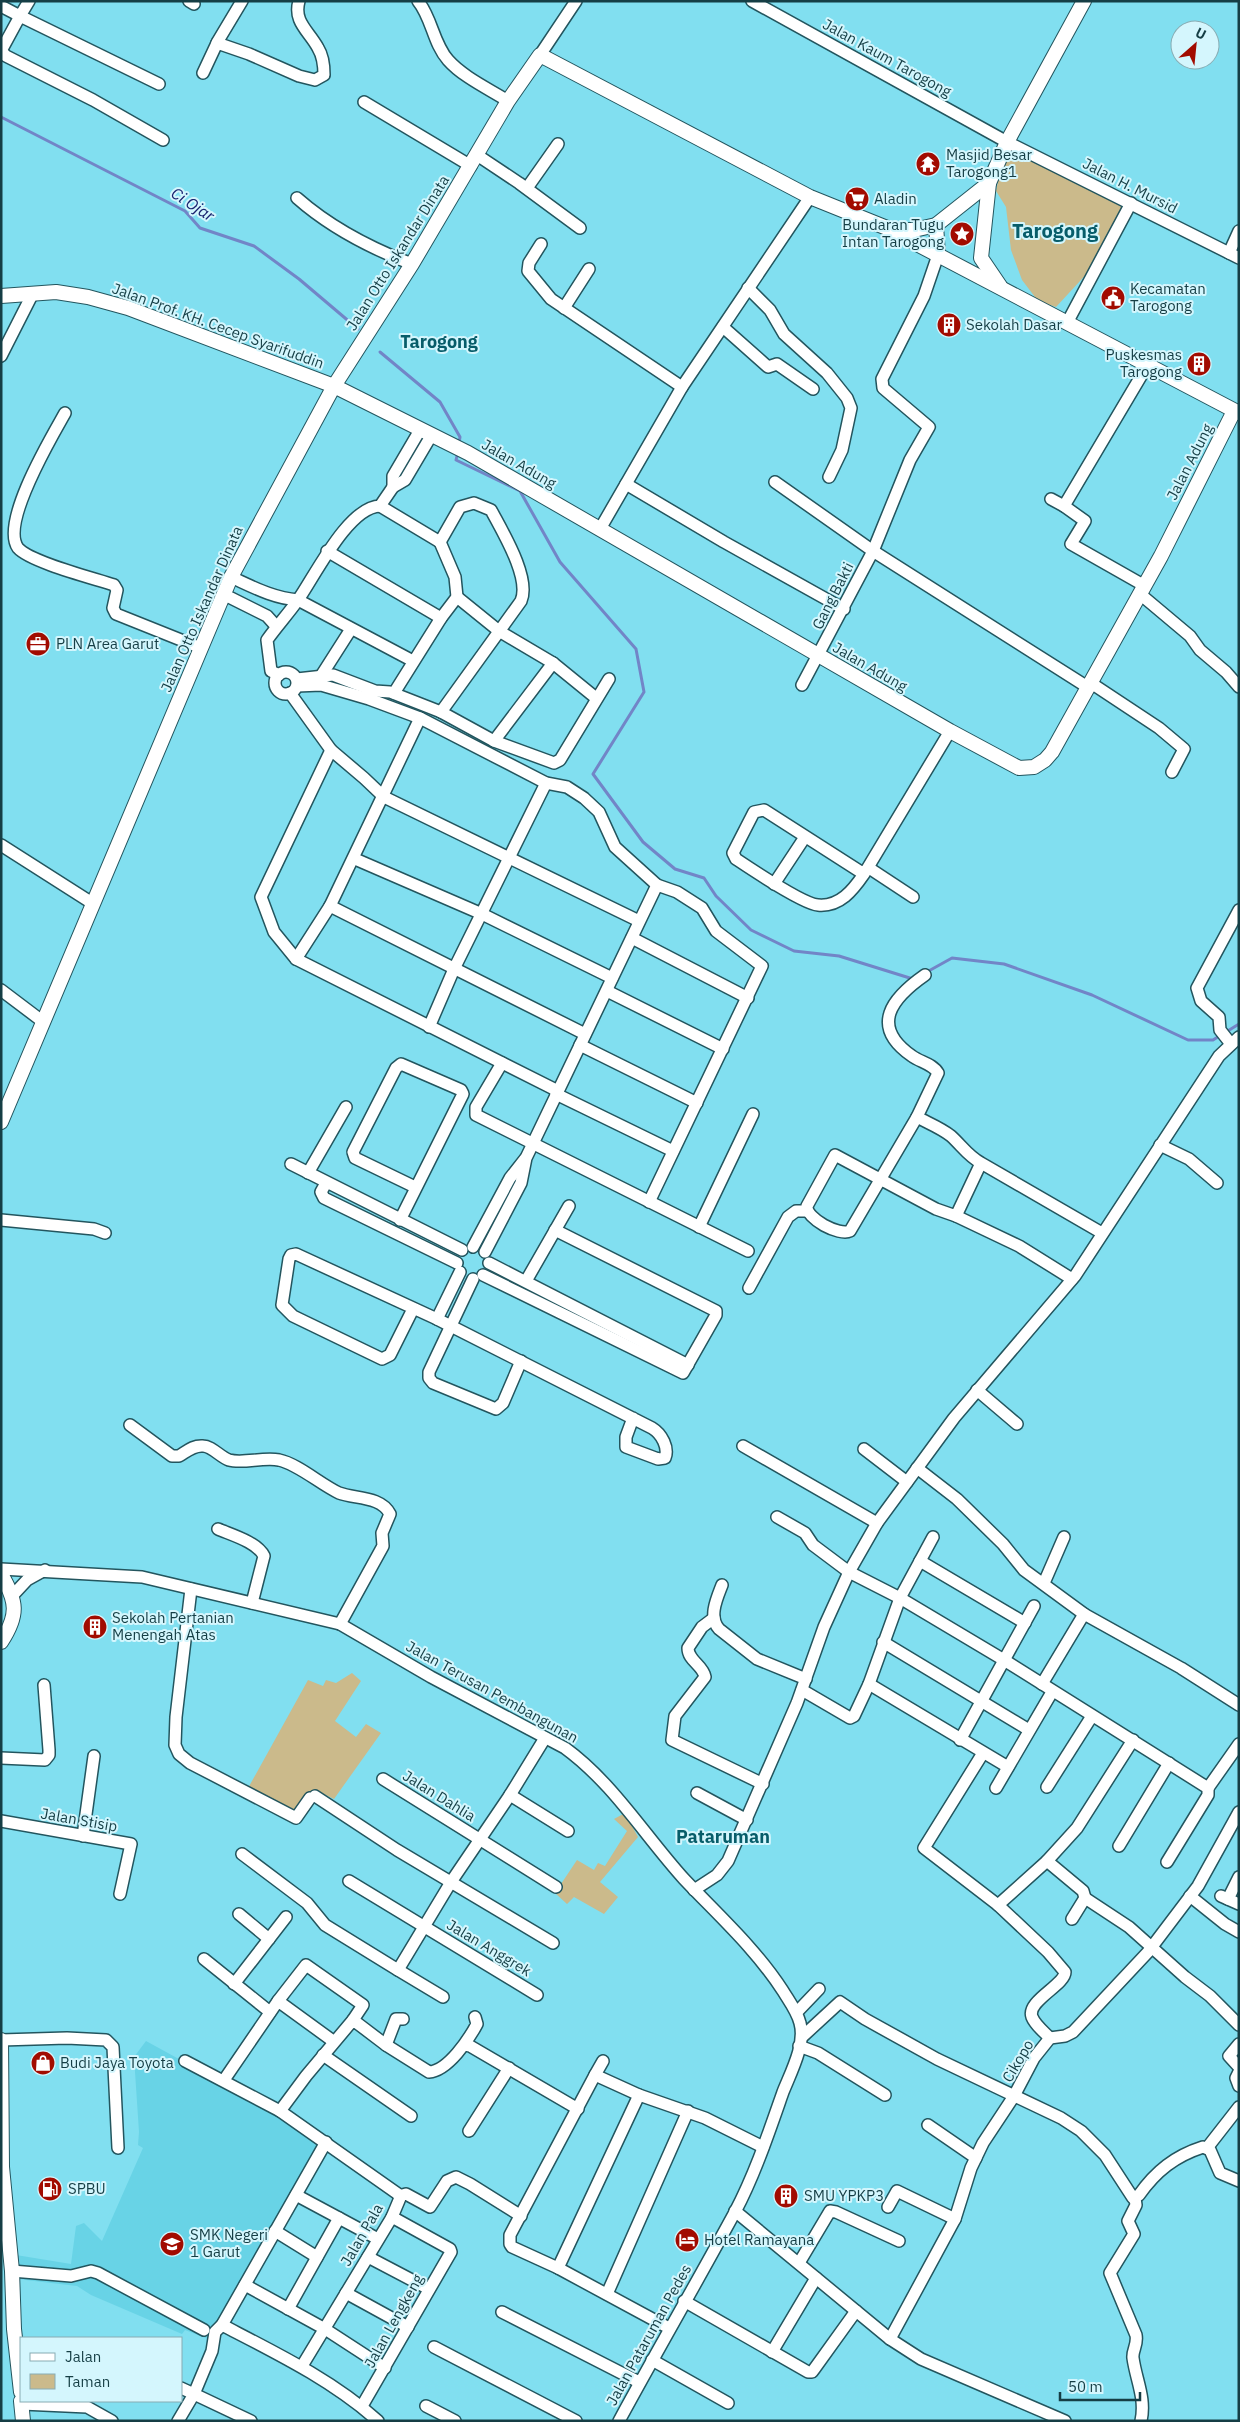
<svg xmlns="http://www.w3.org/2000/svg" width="1240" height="2422" font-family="'IBM Plex Sans',sans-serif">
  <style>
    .built { fill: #68d3e6 }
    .green { fill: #cbba8b }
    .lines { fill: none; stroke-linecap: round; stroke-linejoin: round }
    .stream { stroke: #7285c7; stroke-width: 3 }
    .minor-casing { stroke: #23555e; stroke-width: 14 }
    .major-casing { stroke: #23555e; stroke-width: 16 }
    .minor { stroke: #fff; stroke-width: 11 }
    .major { stroke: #fff; stroke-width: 14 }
    .labels { text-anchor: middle; stroke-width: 4; stroke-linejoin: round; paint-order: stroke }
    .street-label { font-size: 15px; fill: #153e45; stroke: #d4f6fd }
    .poi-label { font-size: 15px; fill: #153e45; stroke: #d4f6fd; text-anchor: start }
    .water-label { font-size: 16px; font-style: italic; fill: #19226f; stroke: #d4f6fd }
    .quarter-label { font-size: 18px; font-weight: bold; fill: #075d6a; stroke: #d4f6fd }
    .district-label { font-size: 20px; font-weight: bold; fill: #075d6a; stroke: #d4f6fd }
  </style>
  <rect width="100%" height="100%" fill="#81dff0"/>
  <polygon class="built" points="146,2041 250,2098 319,2144 208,2339 185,2330 182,2334 91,2295 77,2286 17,2279 16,2255 71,2264 76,2226 84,2223 102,2241 143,2148 138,2145 139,2132 134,2057"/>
  <g class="green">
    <polygon points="1018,144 1127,205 1105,254 1056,307 1038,301 1022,280 1011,250 1006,207 996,191 1000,172"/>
    <polygon points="352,1673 361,1681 335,1721 356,1737 366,1724 381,1733 334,1799 315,1790 295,1814 247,1790 308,1680 323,1686 326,1680 336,1683"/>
    <polygon points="625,1813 638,1837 600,1882 618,1897 604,1914 574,1897 567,1904 555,1893 577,1860 594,1870 598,1863 605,1866 627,1831 614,1819"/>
  </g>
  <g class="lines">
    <g class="stream">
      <polyline points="1,117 185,211 200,228 254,246 299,279 358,329"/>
      <polyline points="380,352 440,402 460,437 459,443"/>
      <polyline points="458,452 456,460 520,491 560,562 636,649 644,692 593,774 643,842 675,869 704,878 716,896 751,930 794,951 839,956 913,979"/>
      <polyline points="925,973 952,958 1004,964 1092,995 1188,1040 1213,1040 1221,1035"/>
      <polyline points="1226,1032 1239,1024"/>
    </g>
    <defs>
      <g id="minor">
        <polyline points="189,1 194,4"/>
        <path d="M418,1C432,18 433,43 448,60C463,77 489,89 508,101"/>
        <polyline points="752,1 1007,142 1239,258"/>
        <polyline points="1,6 20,16 29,1"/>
        <path d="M217,43L249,54L299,76L315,80L324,75C324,65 323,56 318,48C309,31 293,22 299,1"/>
        <polyline points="1,51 20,16 159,84"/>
        <polyline points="1,51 6,56 93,100 163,140"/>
        <polyline points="540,55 576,1"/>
        <polyline points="203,73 218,41 242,1"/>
        <polyline points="364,102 471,166"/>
        <polyline points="477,155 519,183 580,228"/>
        <polyline points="527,188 558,144"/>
        <path d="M297,198C331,228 370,248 412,264"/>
        <polyline points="541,244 529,263 528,271 551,299 682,387"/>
        <polyline points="1229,253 1239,231"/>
        <polyline points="748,288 770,310 784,334 827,373 847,398 851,408 842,450 829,477"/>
        <polyline points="564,308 589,269"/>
        <polyline points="1067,323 1131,203"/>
        <polyline points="723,327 768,367 777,364 813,389"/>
        <polyline points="1,356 33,293"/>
        <path d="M65,413C51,438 0,523 18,548C30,562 93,578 114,585L117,590L113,608L116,614L201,648"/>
        <polyline points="775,482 873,551 1089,688"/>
        <polyline points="626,484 724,542 844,609"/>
        <polyline points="393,487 393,476 420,430"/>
        <polyline points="1051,499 1064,506"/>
        <path d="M380,506L440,542L460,507L474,503L491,510C502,531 531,578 521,601L441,712"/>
        <polyline points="600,529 682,387 810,197"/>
        <polyline points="327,551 441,618"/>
        <path d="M231,577C253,587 273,598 298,600L413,661"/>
        <polyline points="1145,586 1071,544 1085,521 1064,506 1147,366"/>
        <polyline points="223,594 267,616 276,626"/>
        <polyline points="1140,594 1190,636 1200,650 1226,672 1239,687"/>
        <polyline points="457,597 499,631 553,663 596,698"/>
        <circle cx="286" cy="683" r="11"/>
        <path d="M279,675L271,671L267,640C277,626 288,614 298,600C315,576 348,507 380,506L393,487L405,480L431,436"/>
        <polyline points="321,676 351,629"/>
        <polyline points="297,679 333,675 375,691 390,692 441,712 494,741 554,763 560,760 609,679"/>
        <polyline points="1091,683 1159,728 1184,749 1172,772"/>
        <polyline points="802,685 873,551 910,460 929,427 883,388 882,379 924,296 938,255"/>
        <polyline points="297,686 321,685 369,699 420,718 546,783 567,787 584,798 599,812 615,847 657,885 526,1158 521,1183 485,1252"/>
        <polyline points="290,693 331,750 364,778 384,797 639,921"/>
        <polyline points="394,693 441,618 457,597 455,577 440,542"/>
        <polyline points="420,718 330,906 296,959 558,1091"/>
        <polyline points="494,741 553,663"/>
        <polyline points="1,845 92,903"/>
        <polyline points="355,859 482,914 612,978"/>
        <polyline points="869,868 913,897"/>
        <path d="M864,874C853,890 840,907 818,905C803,904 751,869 736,859L733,853L754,812L764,810L864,874L950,731"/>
        <polyline points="774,884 805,837"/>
        <polyline points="330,906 585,1034"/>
        <polyline points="632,938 748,998"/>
        <polyline points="296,959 274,932 261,897 331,750"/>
        <polyline points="1,990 42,1021"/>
        <polyline points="607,991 723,1049"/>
        <polyline points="429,1027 454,969 546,783"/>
        <polyline points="1231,1044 1220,1030 1219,1017 1201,1001 1197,988 1239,910"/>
        <polyline points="580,1045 697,1103"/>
        <polyline points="502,1063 476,1107 476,1115 748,1251"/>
        <polyline points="556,1094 673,1151"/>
        <path d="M917,1117L938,1073C933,1064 920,1062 912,1056C869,1026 892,998 925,975"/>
        <polyline points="1160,1145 1189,1159 1217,1183"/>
        <path d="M981,1163L956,1216L936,1209L835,1155L807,1206C806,1219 839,1236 850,1231L917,1117C928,1123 941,1128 951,1136C962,1146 968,1156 981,1163L1102,1233"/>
        <polyline points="291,1164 462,1250"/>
        <polyline points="308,1173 346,1107"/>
        <polyline points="326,1183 321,1192 324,1198 457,1263"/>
        <polyline points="649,1202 762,966 716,931 702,908 677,892 657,885"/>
        <polyline points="956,1216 1019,1246 1072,1279"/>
        <polyline points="1,1220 94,1229 105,1233"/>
        <polyline points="400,1220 463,1094 461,1090 401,1064 396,1068 353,1152 355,1158 415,1187"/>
        <polyline points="699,1227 753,1114"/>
        <polyline points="473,1247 510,1178 525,1159"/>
        <polyline points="489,1263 688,1365"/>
        <polyline points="483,1275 683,1373 716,1315 716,1311 555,1230"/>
        <polyline points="473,1279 429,1372 429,1378 433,1383 496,1409 503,1403 521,1361"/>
        <polyline points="526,1281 569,1206"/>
        <polyline points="749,1288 788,1217 796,1211 807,1211"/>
        <path d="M413,1309L390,1355L382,1359L293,1316L282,1305L289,1259L291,1255L296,1254L437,1319L652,1428C662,1434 669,1448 665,1458L658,1459L626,1447V1437L633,1418"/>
        <polyline points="437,1319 460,1272"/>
        <polyline points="977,1390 1017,1424"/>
        <path d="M130,1425L172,1456H179C186,1452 193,1445 203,1446C212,1446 220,1457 229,1460C242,1464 263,1457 279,1460C298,1464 320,1484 339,1493C355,1499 381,1496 390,1514L382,1533L383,1546L340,1624"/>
        <polyline points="743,1446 877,1523"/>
        <polyline points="864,1449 907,1482"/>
        <polyline points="917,1468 957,1499 1003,1544 1024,1570 1084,1614"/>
        <polyline points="777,1517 805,1533 813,1545 849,1572 900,1598 1004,1660 1208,1788 1208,1795 1167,1862"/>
        <path d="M218,1529C232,1535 257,1542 264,1556L252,1603"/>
        <polyline points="920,1561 1025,1623"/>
        <path d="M1,1569L142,1577L340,1624L431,1677L565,1748C613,1783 645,1836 684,1879C719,1916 755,1948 783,1991C789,2001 797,2011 800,2023C806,2044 791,2072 783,2092C769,2132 755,2174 735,2212C697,2282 657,2351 619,2421"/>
        <polyline points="1044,1583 1064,1537"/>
        <path d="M722,1585C717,1598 708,1617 719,1629L757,1659L806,1679"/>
        <polyline points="191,1589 176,1717 175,1745 179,1754 190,1763 296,1818 310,1798"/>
        <polyline points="13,1595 27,1580 45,1570"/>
        <path d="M714,1618L702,1627L688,1648C688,1661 703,1665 705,1677L675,1716L672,1740L763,1784"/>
        <polyline points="883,1642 1029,1730"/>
        <polyline points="869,1684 1008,1767"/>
        <polyline points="1042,1684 1084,1614 1181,1668 1239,1705"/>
        <polyline points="802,1690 850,1718 854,1716 869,1684 900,1598 933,1537"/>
        <polyline points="960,1740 1034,1606"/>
        <path d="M983,1753L924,1848L998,1905L1048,1952L1065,1972C1065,1985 1026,2001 1032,2017C1035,2025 1044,2032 1050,2038"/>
        <polyline points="1,1758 45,1760 49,1755 49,1750 44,1685"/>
        <polyline points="383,1779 556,1887"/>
        <polyline points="1047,1787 1092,1716"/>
        <polyline points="996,1788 1052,1692"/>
        <polyline points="1208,1788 1239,1744"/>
        <polyline points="697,1793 747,1820"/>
        <polyline points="510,1795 568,1831"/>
        <polyline points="315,1796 397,1850 553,1943"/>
        <polyline points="1,1821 131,1844 120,1894"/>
        <polyline points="83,1836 94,1756"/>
        <polyline points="1119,1846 1169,1763"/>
        <polyline points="242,1854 307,1903 325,1925 398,1970 451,1882 510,1795 545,1738"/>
        <polyline points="349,1881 537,1995"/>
        <polyline points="694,1890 717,1875 728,1861 797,1703 824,1627 849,1572 877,1523 954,1418 1075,1276 1219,1056 1239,1037"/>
        <polyline points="1190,1896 1225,1924 1239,1932"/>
        <polyline points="1221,1896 1239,1904"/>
        <polyline points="1085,1898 1129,1927 1185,1977 1210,1996 1239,2025"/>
        <polyline points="1228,1899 1239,1877"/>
        <polyline points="998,1905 1047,1861"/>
        <polyline points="239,1914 269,1939"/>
        <polyline points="1072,1919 1085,1898 1083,1891 1047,1861 1077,1828 1133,1740"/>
        <polyline points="204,1959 270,2012"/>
        <polyline points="398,1970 443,1997"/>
        <polyline points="234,1984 286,1917"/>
        <polyline points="278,2001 306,1965 363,2005 353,2020"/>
        <polyline points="797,2012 819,1989"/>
        <path d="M802,2037L840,2002L865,2019L937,2059L1061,2118L1081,2131L1105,2155L1133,2198L1139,2195C1156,2171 1175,2156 1203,2147L1210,2150L1220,2173L1239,2181"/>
        <polyline points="1,2040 67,2038 106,2040 113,2047 118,2148"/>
        <polyline points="1239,2044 1229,2056 1239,2067"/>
        <polyline points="386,2045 396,2019 403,2019"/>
        <polyline points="465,2045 470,2046 578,2109"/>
        <polyline points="799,2046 818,2053 885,2095"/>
        <polyline points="323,2055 411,2116"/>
        <polyline points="185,2061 280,2111"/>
        <polyline points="1239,2072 1236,2078 1239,2086"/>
        <polyline points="595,2075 603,2061"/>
        <polyline points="224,2080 278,2001 333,2041"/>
        <polyline points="928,2125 976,2158"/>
        <polyline points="469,2131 509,2068"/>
        <polyline points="1207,2148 1239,2107"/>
        <polyline points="296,2195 378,2239"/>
        <polyline points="399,2196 406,2194 430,2207 447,2181 456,2177 470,2184 521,2216"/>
        <path d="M1135,2198L1136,2205L1128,2221L1134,2234L1110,2273L1136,2335C1138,2345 1132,2350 1133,2358C1136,2380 1146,2398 1141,2421"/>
        <polyline points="888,2207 897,2191 955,2219"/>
        <polyline points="735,2211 890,2339 921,2359 1065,2421"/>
        <polyline points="275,2231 317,2257"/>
        <polyline points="368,2257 429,2289"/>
        <polyline points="799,2263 830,2211 836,2212 899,2241"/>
        <polyline points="558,2268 639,2095"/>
        <polyline points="12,2271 71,2276 91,2271 98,2273 204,2330"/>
        <polyline points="245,2285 325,2329 385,2368"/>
        <polyline points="346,2293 408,2327"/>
        <polyline points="607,2294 688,2111"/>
        <polyline points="684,2301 808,2372 812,2372 815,2368 856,2311"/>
        <polyline points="288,2309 339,2218"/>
        <polyline points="502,2312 639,2382"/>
        <path d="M222,2325C276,2353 332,2380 378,2421"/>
        <polyline points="669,2328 558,2268 512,2247 510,2244 510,2235 595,2075 639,2095 705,2118 763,2147"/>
        <polyline points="890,2339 955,2219 971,2168 983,2143 1014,2096 1034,2058 1050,2038 1065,2036 1073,2032 1148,1952 1198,1886 1239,1812"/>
        <polyline points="434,2347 576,2421"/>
        <polyline points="772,2352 816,2278"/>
        <polyline points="652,2360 728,2403"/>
        <path d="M302,2366L392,2217L400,2198L398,2194L280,2111L306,2076L353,2020L386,2045L429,2072C448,2071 469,2039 477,2024L475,2017"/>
        <polyline points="181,2388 194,2394 212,2351 215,2332 222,2325 326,2142"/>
        <polyline points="22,2404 87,2407 112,2421"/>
        <polyline points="362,2406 451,2252 450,2249 392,2217"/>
        <polyline points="426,2406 455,2421"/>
        <polyline points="178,2421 194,2394 251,2421"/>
      </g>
      <g id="major">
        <polyline points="989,183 981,258 1000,286"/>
        <polyline points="936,225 938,255"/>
        <polyline points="894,232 1239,413"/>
        <polyline points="1,296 56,292 88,297 128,308 334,386 468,453 950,731 1019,768 1034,767 1045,760 1052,752 1161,556 1234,411"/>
        <polyline points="1,1122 231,577 334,386 412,264 508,101 540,55 810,197 892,230 914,230 936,225 989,183 1007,142 1084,1"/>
        <path d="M1,1574C17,1601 19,1615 1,1642"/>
        <polyline points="1,2040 2,2167 12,2271 14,2329 21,2392"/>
        <polyline points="21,2401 23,2421"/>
      </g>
    </defs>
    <use href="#minor" class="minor-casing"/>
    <use href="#major" class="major-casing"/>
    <use href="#minor" class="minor"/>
    <use href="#major" class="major"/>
  </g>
  <defs>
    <symbol id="temple-disc" viewBox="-11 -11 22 22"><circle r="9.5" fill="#a20b00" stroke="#d4f6fd"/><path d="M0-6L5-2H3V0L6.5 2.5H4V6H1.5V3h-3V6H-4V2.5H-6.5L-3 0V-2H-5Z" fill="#fff"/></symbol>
    <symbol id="supermarket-disc" viewBox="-11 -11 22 22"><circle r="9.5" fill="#a20b00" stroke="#d4f6fd"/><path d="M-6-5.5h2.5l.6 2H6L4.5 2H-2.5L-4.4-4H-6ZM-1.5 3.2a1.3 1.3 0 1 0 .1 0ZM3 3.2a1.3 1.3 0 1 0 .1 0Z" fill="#fff"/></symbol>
    <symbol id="sight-disc" viewBox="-11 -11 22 22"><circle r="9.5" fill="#a20b00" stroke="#d4f6fd"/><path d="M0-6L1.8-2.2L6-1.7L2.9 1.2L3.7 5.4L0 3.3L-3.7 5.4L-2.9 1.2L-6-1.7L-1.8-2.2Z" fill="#fff"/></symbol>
    <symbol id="civic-disc" viewBox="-11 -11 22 22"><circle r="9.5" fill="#a20b00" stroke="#d4f6fd"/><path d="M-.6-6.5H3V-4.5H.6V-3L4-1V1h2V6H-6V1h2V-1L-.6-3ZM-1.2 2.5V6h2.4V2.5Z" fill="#fff"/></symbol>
    <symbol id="building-disc" viewBox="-11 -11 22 22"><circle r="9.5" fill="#a20b00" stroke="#d4f6fd"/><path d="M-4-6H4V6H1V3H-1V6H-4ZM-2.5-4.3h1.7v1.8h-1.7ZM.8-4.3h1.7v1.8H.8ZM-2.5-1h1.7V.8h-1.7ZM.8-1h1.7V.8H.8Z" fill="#fff"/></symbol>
    <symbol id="office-disc" viewBox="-11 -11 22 22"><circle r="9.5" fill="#a20b00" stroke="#d4f6fd"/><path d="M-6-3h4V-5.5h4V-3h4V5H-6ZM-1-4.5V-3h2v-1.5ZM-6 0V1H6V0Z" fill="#fff"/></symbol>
    <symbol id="shop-disc" viewBox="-11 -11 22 22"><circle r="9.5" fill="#a20b00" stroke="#d4f6fd"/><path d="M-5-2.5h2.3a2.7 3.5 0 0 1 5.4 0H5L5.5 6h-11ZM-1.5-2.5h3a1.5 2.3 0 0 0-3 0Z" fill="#fff"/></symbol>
    <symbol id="fuel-disc" viewBox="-11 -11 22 22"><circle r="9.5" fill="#a20b00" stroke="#d4f6fd"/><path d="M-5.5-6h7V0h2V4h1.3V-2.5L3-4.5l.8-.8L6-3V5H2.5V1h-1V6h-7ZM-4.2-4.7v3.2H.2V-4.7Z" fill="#fff"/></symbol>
    <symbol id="hotel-disc" viewBox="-11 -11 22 22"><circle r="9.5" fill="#a20b00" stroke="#d4f6fd"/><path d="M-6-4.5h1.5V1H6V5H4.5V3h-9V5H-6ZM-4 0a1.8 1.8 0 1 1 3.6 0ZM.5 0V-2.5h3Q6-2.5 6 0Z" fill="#fff"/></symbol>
    <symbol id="school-disc" viewBox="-11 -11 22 22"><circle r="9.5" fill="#a20b00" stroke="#d4f6fd"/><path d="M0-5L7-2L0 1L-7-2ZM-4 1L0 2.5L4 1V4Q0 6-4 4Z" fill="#fff"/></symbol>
  </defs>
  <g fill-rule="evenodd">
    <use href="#temple-disc" x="914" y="150" width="28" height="28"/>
    <use href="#supermarket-disc" x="843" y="185" width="28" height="28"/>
    <use href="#sight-disc" x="948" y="220" width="28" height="28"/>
    <use href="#civic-disc" x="1099" y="284" width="28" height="28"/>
    <use href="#building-disc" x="935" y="311" width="28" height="28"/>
    <use href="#building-disc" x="1185" y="350" width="28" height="28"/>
    <use href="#office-disc" x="24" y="630" width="28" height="28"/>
    <use href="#building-disc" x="81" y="1613" width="28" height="28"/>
    <use href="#shop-disc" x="29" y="2049" width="28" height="28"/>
    <use href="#fuel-disc" x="36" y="2175" width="28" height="28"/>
    <use href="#building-disc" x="772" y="2182" width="28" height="28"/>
    <use href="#hotel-disc" x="673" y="2226" width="28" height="28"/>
    <use href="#school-disc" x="158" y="2230" width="28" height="28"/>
  </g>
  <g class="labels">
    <g class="street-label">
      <text transform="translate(887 58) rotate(29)" y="5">Jalan Kaum Tarogong</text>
      <text transform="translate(1130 186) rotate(27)" y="5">Jalan H. Mursid</text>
      <text transform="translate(398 253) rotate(-58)" y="5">Jalan Otto Iskandar Dinata</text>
      <text transform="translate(218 326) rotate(20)" y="5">Jalan Prof. KH. Cecep Syarifuddin</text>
      <text transform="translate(1190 462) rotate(-63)" y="5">Jalan Adung</text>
      <text transform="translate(519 464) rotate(30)" y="5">Jalan Adung</text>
      <text transform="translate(833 596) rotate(-63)" y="5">Gang Bakti</text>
      <text transform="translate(202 609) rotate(-66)" y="5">Jalan Otto Iskandar Dinata</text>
      <text transform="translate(870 667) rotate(30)" y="5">Jalan Adung</text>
      <text transform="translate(492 1692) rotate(29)" y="5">Jalan Terusan Pembangunan</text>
      <text transform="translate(439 1796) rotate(32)" y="5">Jalan Dahlia</text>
      <text transform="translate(79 1820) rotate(10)" y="5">Jalan Stisip</text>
      <text transform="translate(489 1948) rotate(31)" y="5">Jalan Anggrek</text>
      <text transform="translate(1018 2061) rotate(-59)" y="5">Cikopo</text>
      <text transform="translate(362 2235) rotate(-60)" y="5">Jalan Pala</text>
      <text transform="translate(394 2321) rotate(-61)" y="5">Jalan Lengkeng</text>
      <text transform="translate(649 2335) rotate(-61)" y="5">Jalan Pataruman Pedes</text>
    </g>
    <g class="poi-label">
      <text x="946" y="160">Masjid Besar<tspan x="946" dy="17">Tarogong1</tspan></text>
      <text x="874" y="204">Aladin</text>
      <text x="944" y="230" text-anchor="end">Bundaran Tugu<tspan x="944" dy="17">Intan Tarogong</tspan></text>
      <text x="1130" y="294">Kecamatan<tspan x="1130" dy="17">Tarogong</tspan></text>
      <text x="966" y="330">Sekolah Dasar</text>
      <text x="1182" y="360" text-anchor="end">Puskesmas<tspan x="1182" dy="17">Tarogong</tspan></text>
      <text x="56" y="649">PLN Area Garut</text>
      <text x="112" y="1623">Sekolah Pertanian<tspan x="112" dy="17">Menengah Atas</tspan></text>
      <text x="60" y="2068">Budi Jaya Toyota</text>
      <text x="68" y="2194">SPBU</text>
      <text x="804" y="2201">SMU YPKP3</text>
      <text x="190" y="2240">SMK Negeri<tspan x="190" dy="17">1 Garut</tspan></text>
      <text x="704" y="2245">Hotel Ramayana</text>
    </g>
    <g class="water-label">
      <text transform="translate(193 204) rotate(33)" y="6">Ci Ojar</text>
    </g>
    <g class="quarter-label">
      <text x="439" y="348">Tarogong</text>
      <text x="723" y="1843">Pataruman</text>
    </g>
    <g class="district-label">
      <text x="1055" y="238">Tarogong</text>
    </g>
  </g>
  <rect width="1240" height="2422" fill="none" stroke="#153e45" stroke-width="5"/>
  <rect x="20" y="2337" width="162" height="65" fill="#d4f6fd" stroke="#88acb3"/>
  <rect x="30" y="2353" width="25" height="8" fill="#ffffff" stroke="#88acb3"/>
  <text x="65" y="2362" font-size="15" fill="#153e45">Jalan</text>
  <rect x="30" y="2374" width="25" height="15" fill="#cbba8b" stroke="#88acb3"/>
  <text x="65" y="2387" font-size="15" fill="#153e45">Taman</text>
  <g transform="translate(1195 45) rotate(27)"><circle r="24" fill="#d4f6fd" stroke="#88acb3"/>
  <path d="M0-4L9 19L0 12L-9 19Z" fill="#a20b00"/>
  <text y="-8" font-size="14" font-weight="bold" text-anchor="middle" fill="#153e45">U</text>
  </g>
  <path d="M1060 2392v8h80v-8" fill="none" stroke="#153e45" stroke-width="2.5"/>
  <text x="1068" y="2392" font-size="15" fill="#153e45" stroke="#d4f6fd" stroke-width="4" paint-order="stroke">50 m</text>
</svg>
